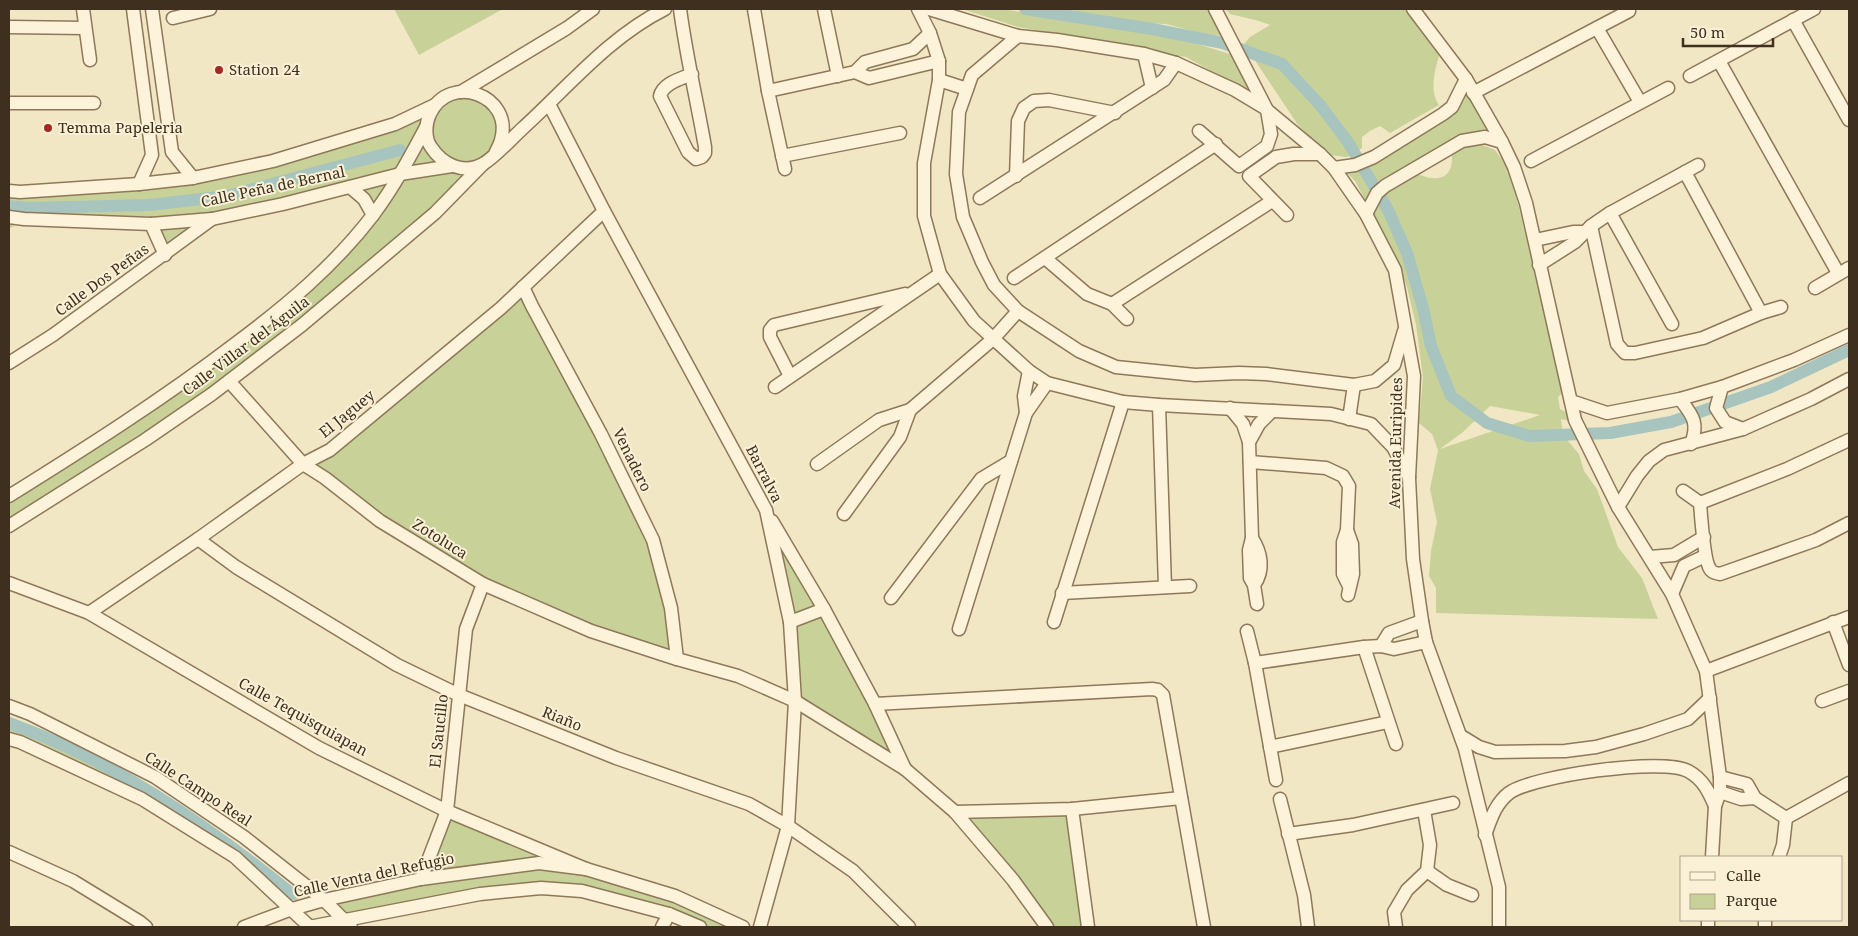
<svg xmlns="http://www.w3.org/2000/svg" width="1858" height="936" font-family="'Noto Serif',serif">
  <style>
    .green { fill: #c8d298; fill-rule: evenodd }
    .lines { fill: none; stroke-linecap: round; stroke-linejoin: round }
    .canal { stroke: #a7c5be; stroke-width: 12 }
    .minor-casing { stroke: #8f7859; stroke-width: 15 }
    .minor { stroke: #fcf3da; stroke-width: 12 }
    .poi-dot { fill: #a42924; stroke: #f9f0d6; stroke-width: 2 }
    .labels { text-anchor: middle; stroke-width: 4; stroke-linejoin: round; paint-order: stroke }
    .poi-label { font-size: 15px; fill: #3e2f1e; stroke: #f9f0d6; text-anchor: start }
    .street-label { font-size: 15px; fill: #3e2f1e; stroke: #f9f0d6 }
  </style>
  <rect width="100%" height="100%" fill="#f2e7c5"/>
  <g class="green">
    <polygon points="394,9 503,9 419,55"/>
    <polygon points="962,9 1002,9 1124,29 1185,40 1239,57 1251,93 1186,57 1018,27"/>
    <polygon points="1068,9 1214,9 1234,37 1204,34 1166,24 1133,23 1094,16"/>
    <path d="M1226,9H1405L1441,49C1436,66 1428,90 1439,105L1390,133L1380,126L1370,131L1362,137V148L1347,157L1328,155L1298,125L1244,44L1250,37L1270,25L1259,21L1230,14Z"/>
    <polygon points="1465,90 1489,131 1459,135 1375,183 1365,200 1355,181 1344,170 1379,155"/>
    <polygon points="461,92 498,111 495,154 302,325 9,526 9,496 286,306 373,215 349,187 212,219 165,255 151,224 24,219 9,229 9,191 193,178 395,124"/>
    <path d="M1480,144L1495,150L1510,171L1564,391L1558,397L1560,409L1569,414L1570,421L1561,419L1563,435L1579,454L1584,471L1597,489L1618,547L1642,578L1658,619L1436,613V588L1429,576L1431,551L1437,522L1430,489L1438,450L1432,434L1419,423L1423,377L1416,325L1407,287L1395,254L1373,215L1383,193L1417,173C1428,180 1446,182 1451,167C1452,163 1452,158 1452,154L1465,147ZM1490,406L1540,415L1440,449L1463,432Z"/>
    <polygon points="523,287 653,540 677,659 483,584 303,464"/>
    <polygon points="766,510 905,769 795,701 790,622"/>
    <polygon points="9,717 102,761 198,820 279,880 299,900 298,903 238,856 9,736"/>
    <polygon points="1072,809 1086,927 1047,927 955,812"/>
    <polygon points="447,811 743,927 700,927 669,914 541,888 344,919 324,900 421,879"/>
  </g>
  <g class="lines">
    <g class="canal">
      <polyline points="1025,9 1152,29 1223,43 1282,64 1320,105 1348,142 1388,210 1407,253 1423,308 1431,346 1451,396 1487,423 1529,436 1610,433 1671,422 1771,387 1849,350"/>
      <polyline points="9,206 28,208 149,205 227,196 400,150"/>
      <path d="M9,723C114,761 206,824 292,894"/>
    </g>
    <defs>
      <g id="minor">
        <polyline points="83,9 90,60"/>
        <polyline points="133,9 152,155 139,184"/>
        <polyline points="152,9 172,152 193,178"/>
        <path d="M680,9C686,55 697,101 705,147V153L702,157L696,159L688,152L660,96C663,83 681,79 692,74"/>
        <polyline points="754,9 768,91 785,169"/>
        <polyline points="824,9 838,76"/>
        <polyline points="918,9 930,33 939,61 939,80 924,163 924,216 940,274 974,321 1029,371 1047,383 1123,402 1159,405 1331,414 1371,424 1393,447 1409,477"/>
        <polyline points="929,9 1018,36 1057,40 1144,54 1176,63 1235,90 1265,108"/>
        <polyline points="1215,9 1267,110 1320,154 1334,168 1366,214 1395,270 1414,376 1409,478 1413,559 1422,621 1426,642 1465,749 1499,887 1499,927"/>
        <polyline points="1413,9 1466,79 1502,142 1514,167 1526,203 1575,420 1618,507 1672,594 1706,671 1720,777 1720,792 1715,806 1712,857"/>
        <polyline points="173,18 210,9"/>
        <polyline points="1793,20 1849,120"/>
        <polyline points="9,27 85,28"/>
        <polyline points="1597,28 1640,102"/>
        <polyline points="1018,36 972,75 959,112 956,174 963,217 982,262 994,285 1018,311 1079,351 1116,367 1195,375 1239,373 1266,374 1354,385 1375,381 1394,365 1404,331"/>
        <polyline points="1144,54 1152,88"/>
        <polyline points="1719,61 1838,273"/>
        <polyline points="855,72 869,78 939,61"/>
        <polyline points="1690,76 1814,9"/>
        <polyline points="939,80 967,89"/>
        <polyline points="768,91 855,72 865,62 913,49 930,33"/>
        <polyline points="461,92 567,28 593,9"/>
        <polyline points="1473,93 1629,11"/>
        <polyline points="9,103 94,103"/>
        <polyline points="549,104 604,211 766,510 790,622 795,701 788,826 760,927"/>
        <polyline points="1199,131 1239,166 1267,146 1271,134 1267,110"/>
        <path d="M495,154C497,149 500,145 501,140C514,95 449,72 430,114C425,124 425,139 431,147C442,164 463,175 483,164C496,156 511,139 523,128C568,87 609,37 665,9"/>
        <polyline points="782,156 900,133"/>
        <polyline points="1531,161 1668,88"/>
        <polyline points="1334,168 1355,165 1374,157 1443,114 1452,107 1466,79"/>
        <polyline points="1685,172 1761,313"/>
        <polyline points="1016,176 1018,121 1024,108 1034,101 1049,100 1115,113"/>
        <polyline points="350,187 364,199 373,215"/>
        <polyline points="9,191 20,192 139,184 193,178 273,161 395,124 435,105"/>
        <polyline points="980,198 1164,80 1176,63"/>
        <polyline points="1610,213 1672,324"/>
        <polyline points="1366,214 1377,193 1385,186 1462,141 1485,137 1502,142"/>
        <polyline points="1287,215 1249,176 1276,157 1294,154 1320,154"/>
        <polyline points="9,217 24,219 151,224 212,219 283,204 400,174 452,166"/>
        <polyline points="151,224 165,255"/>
        <polyline points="1591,226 1617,344 1625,353 1635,353 1703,338 1761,313 1781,307"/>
        <polyline points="1535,240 1573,232 1584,232"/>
        <polyline points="1045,258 1087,294 1112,304 1127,319"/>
        <polyline points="1539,265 1575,242 1591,226 1610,213 1698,165"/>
        <polyline points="1014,278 1216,144"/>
        <polyline points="523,287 532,306 601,434 653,540 671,608 677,659"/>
        <polyline points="1815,288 1849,268"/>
        <polyline points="1112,304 1272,201"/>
        <polyline points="9,363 53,335 212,219"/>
        <polyline points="790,376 770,337 770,330 774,325 905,294"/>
        <polyline points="229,381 303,464 325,478 380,521 483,584 591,631 677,659 738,676 795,701 905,769 955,812 1013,880 1047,927"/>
        <polyline points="775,387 940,274"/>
        <polyline points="1722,387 1716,408 1725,422 1743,429"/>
        <path d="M1680,399C1693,416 1699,423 1691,444"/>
        <polyline points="1571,401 1607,413 1680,399 1722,387 1794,360 1849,335"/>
        <polyline points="1159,405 1165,587"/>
        <polyline points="1230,408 1243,424 1249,442 1252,538 1249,550 1250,578 1254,585 1257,604"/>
        <polyline points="1026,413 1024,396 1029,371"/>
        <polyline points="1349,419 1354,385"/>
        <polyline points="1249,442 1259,424 1272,411"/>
        <polyline points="1250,462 1326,468 1343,476 1349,486 1347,530 1343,542 1343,574 1349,586"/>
        <polyline points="817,464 879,420 910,410 993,339 1018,311"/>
        <path d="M1683,491L1700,503C1701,516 1704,561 1710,569C1712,573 1716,573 1720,574L1816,540L1849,523"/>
        <path d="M9,496C86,448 163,399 235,344C286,306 335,265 373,215C394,187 410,157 426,127"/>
        <polyline points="1700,503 1787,469 1849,440"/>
        <polyline points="1618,507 1637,476 1649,461 1664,450 1743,429 1811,399 1849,379"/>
        <polyline points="844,514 900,437 910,410"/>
        <polyline points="772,521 824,609 875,704 905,769"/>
        <polyline points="9,526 145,440 212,394 302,325 435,213 483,164"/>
        <polyline points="1347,530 1352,544 1353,574 1348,595"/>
        <path d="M1252,538C1261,552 1265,570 1254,585"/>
        <polyline points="198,539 236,567 397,665 459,695 616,758 749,804 788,826 853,871 909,927"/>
        <polyline points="1650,557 1674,555 1704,537"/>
        <polyline points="9,583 89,613 319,748 447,811 586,869"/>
        <polyline points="1062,593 1190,586"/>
        <polyline points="1672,594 1684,566 1705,556"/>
        <polyline points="891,598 981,479 1011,461"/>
        <polyline points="89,613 198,539 303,464 330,450 501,308 604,211"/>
        <polyline points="790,622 824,609"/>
        <polyline points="1054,622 1123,402"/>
        <polyline points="1833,622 1849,665"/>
        <polyline points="959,629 1026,413 1047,383"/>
        <polyline points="1247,631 1255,663 1276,780"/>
        <polyline points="1381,646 1389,633 1422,621"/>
        <polyline points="1364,647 1396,744"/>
        <polyline points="1255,663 1364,647 1381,646 1394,649 1426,642"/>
        <polyline points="1706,671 1849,617"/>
        <polyline points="1822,701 1849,691"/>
        <polyline points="875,704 1152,689 1158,690 1163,695 1204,927"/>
        <polyline points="9,706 30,714 155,777 244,837 324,900 351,927"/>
        <polyline points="1461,736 1479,747 1495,752 1565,751 1596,747 1644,734 1688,719 1710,698"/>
        <polyline points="9,739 20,742 142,799 235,857 310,927"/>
        <polyline points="1270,747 1388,722"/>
        <polyline points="1720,777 1747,784 1755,798 1786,818"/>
        <polyline points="1720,792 1741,799 1755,798"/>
        <polyline points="1280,799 1304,895 1308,927"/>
        <polyline points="1072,809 1088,927"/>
        <polyline points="955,812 1072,809 1181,798"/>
        <polyline points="1786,818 1849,783"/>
        <polyline points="1288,834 1353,825 1453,803"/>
        <path d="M1485,835C1491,819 1495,804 1509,793C1532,776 1663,757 1688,771C1703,779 1709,792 1715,806"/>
        <polyline points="9,852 73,881 140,922 146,927"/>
        <polyline points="1779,857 1783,845 1786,818"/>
        <polyline points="1427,871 1447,885 1472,895"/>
        <polyline points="421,879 447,811 466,629 483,584"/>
        <polyline points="244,927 292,909 324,900 421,879 539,863 586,869 675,896 743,927"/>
        <polyline points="309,927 480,894 541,888 582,891 669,914 700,927"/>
        <polyline points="662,927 669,914"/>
        <polyline points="1396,927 1394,912 1407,890 1427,871 1430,845 1424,810"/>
        <polyline points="1708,927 1708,920"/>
        <polyline points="1765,927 1765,920"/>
      </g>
    </defs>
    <use href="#minor" class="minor-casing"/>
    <use href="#minor" class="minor"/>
  </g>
  <g class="poi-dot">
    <circle cx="219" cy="70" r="5"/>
    <circle cx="48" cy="128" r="5"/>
  </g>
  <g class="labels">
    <g class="poi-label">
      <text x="229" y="75">Station 24</text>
      <text x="58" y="133">Temma Papeleria</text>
    </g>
    <g class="street-label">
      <text transform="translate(273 187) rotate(-12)" y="5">Calle Peña de Bernal</text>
      <text transform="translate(102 280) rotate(-36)" y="5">Calle Dos Peñas</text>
      <text transform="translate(246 346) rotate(-37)" y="5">Calle Villar del Águila</text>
      <text transform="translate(347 414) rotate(-39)" y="5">El Jaguey</text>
      <text transform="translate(1396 443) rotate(-89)" y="5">Avenida Euripides</text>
      <text transform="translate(632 460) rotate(64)" y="5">Venadero</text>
      <text transform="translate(764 474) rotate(63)" y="5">Barralva</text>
      <text transform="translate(440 539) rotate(32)" y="5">Zotoluca</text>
      <text transform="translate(303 717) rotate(29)" y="5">Calle Tequisquiapan</text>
      <text transform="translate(562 719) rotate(22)" y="5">Riaño</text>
      <text transform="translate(439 731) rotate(-84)" y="5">El Saucillo</text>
      <text transform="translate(198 789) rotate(33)" y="5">Calle Campo Real</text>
      <text transform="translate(374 875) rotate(-12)" y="5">Calle Venta del Refugio</text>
    </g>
  </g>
  <rect width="1858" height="936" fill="none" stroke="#3e2f1e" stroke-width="20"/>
  <rect x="1680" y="856" width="162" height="65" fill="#f9f0d6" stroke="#aea38c"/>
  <rect x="1690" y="872" width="25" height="8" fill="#fcf3da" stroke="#aea38c"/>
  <text x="1726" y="881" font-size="15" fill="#3e2f1e">Calle</text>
  <rect x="1690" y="894" width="25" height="15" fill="#c8d298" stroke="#aea38c"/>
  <text x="1726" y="906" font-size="15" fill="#3e2f1e">Parque</text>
  <path d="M1683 38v8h90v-8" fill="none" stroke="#3e2f1e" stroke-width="2.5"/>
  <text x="1690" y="38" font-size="15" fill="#3e2f1e" stroke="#f9f0d6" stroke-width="4" paint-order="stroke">50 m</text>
</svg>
